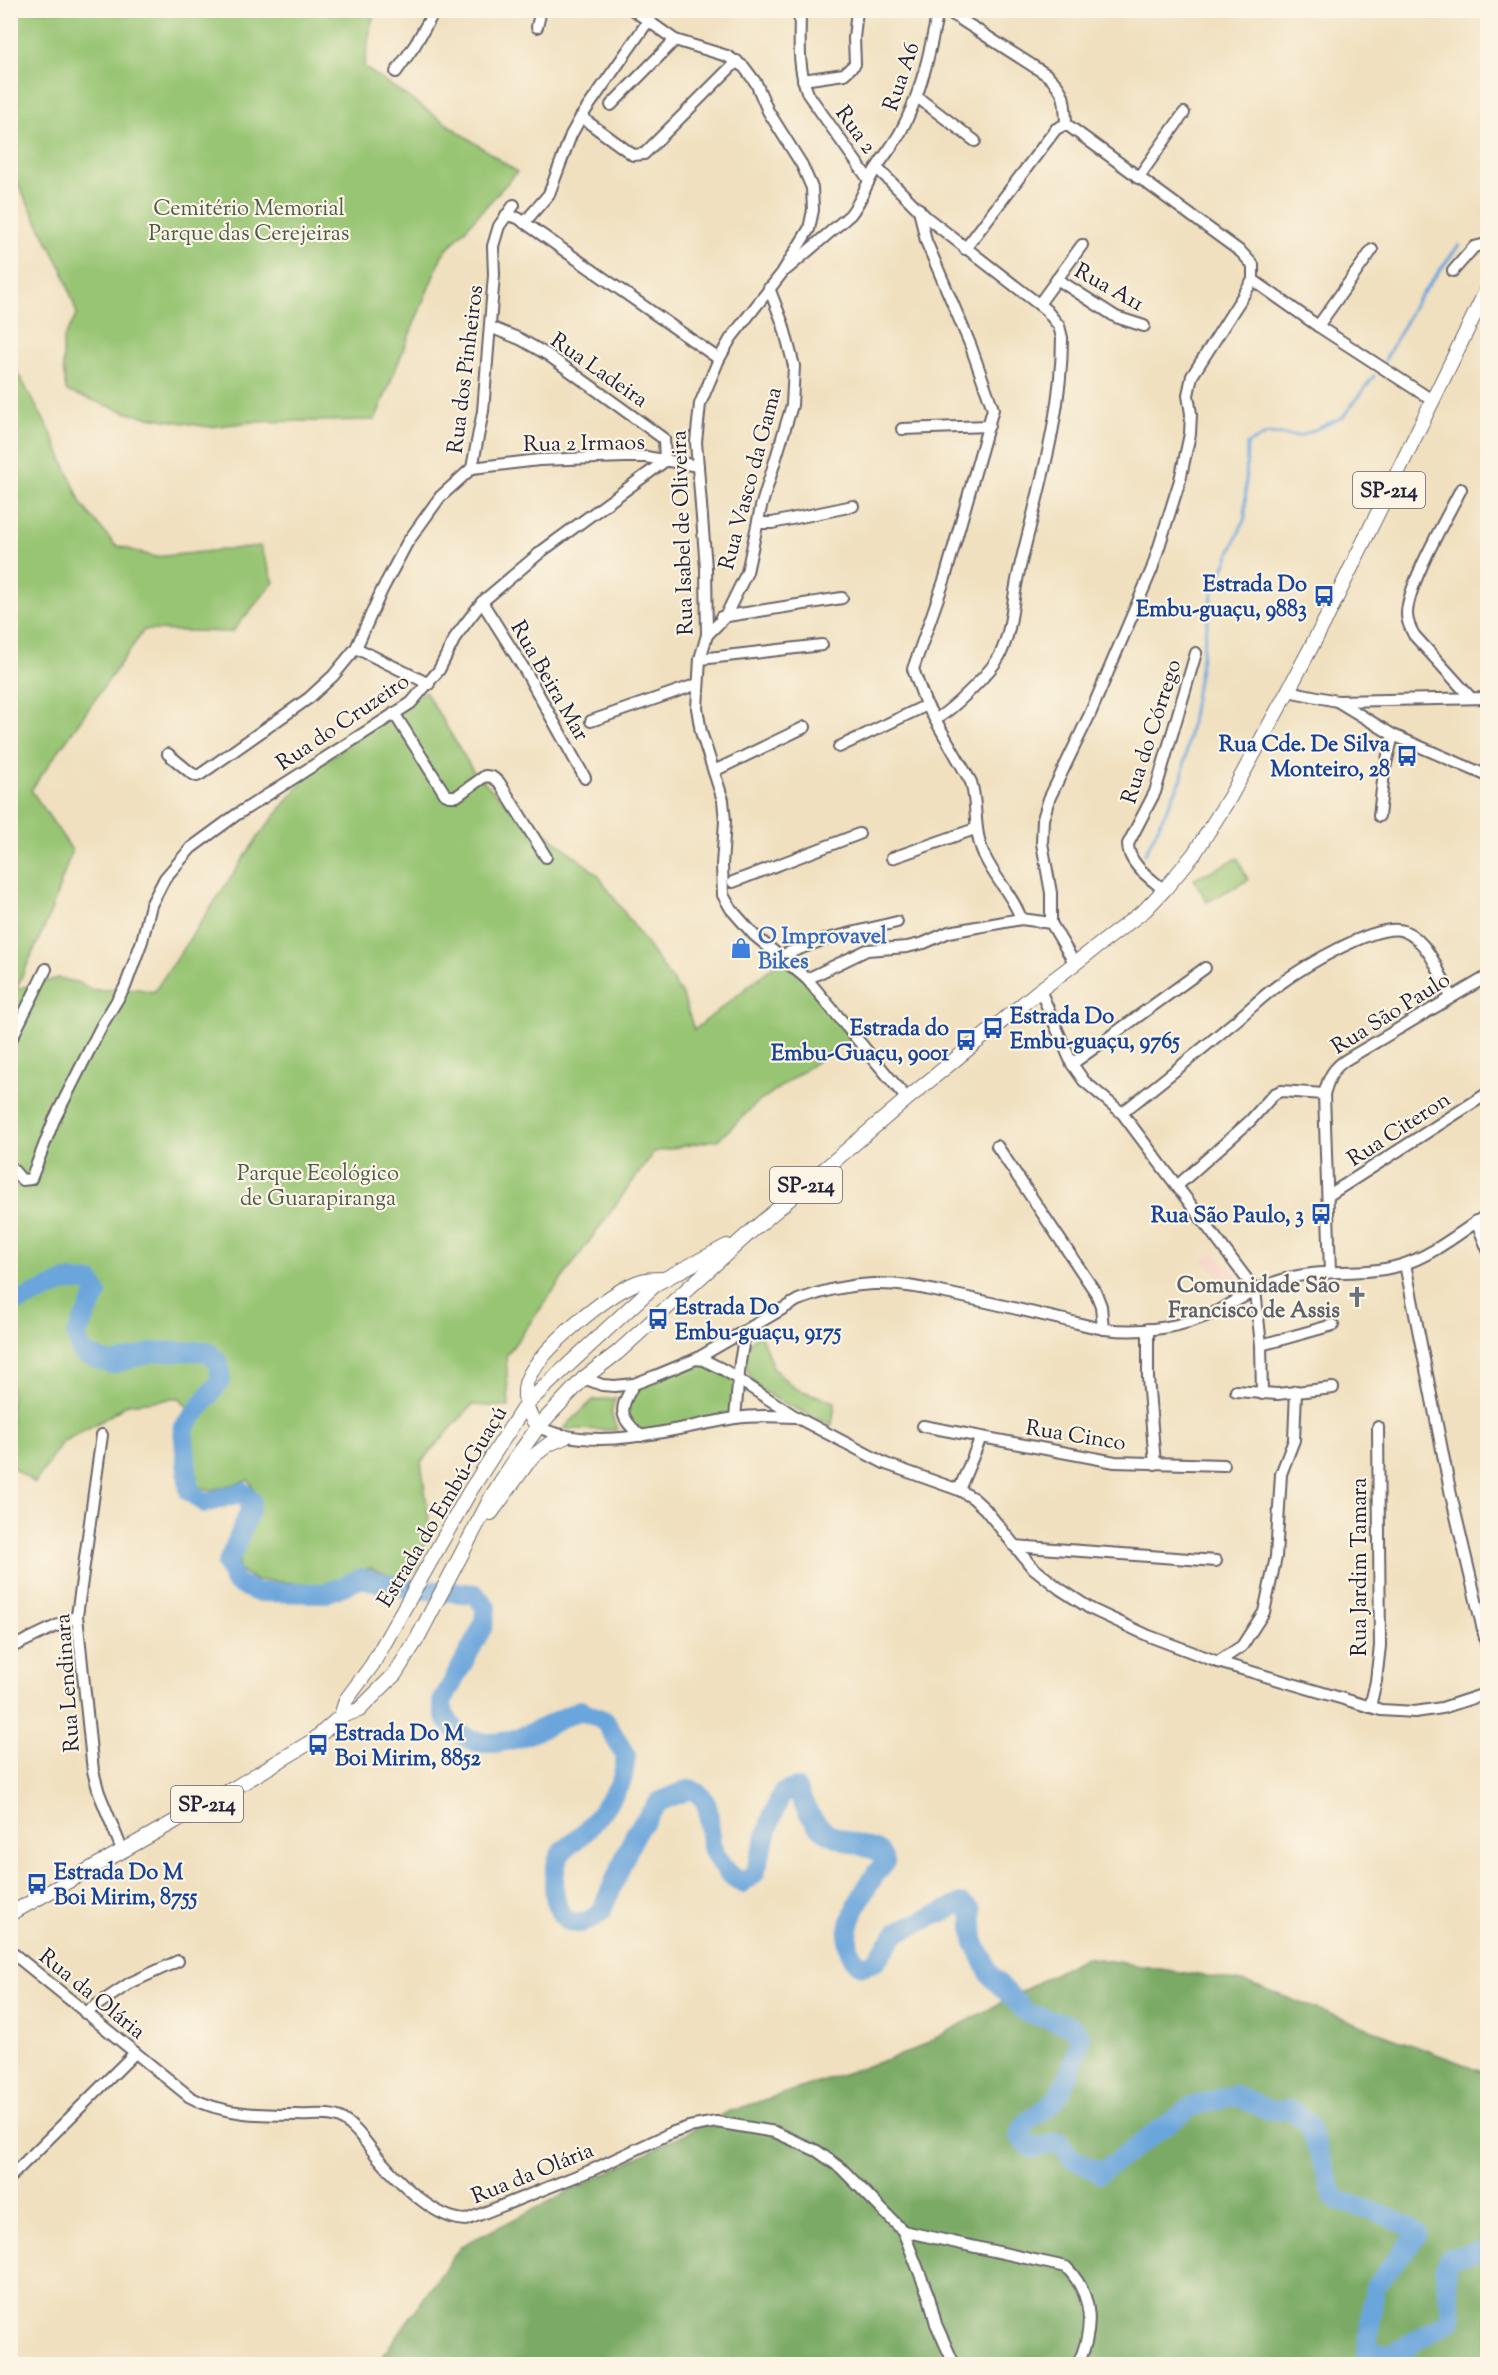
<svg xmlns="http://www.w3.org/2000/svg" width="1498" height="2375" font-family="'Sorts Mill Goudy',serif">
  <style>
    .built { fill: #f6d2c5 }
    .green { fill: #98c573; stroke: #5d7457; stroke-width: 1.5 }
    .forest { fill: #7aaa65; stroke: #4e6650; stroke-width: 1.5 }
    .lines { fill: none; stroke-linecap: round; stroke-linejoin: round }
    .stream { stroke: #6aa5db; stroke-width: 3 }
    .river { stroke: #6aa5db; stroke-width: 20 }
    .minor-casing { stroke: #6a6469; stroke-width: 14 }
    .major-casing { stroke: #6a6469; stroke-width: 16 }
    .minor { stroke: #fff; stroke-width: 10 }
    .major { stroke: #fff; stroke-width: 14 }
    .labels { text-anchor: middle; stroke-width: 4.5; stroke-linejoin: round; paint-order: stroke }
    .shield { fill: #fcf5e5; stroke: #63616e; stroke-width: 1.5 }
    .shield-label { font-size: 21px; font-weight: bold; fill: #22223b }
    .street-label { font-size: 22px; fill: #22223b; stroke: #fcf5e5 }
    .park-label { font-size: 22px; fill: #4b5b4f; stroke: #fcf5e5 }
    .transit-label { font-size: 22px; font-weight: bold; fill: #164399; stroke: #fcf5e5; text-anchor: end }
    .shop-label { font-size: 22px; font-weight: bold; fill: #366cbe; stroke: #fcf5e5; text-anchor: start }
    .worship-label { font-size: 22px; font-weight: bold; fill: #5b616d; stroke: #fcf5e5; text-anchor: end }
  </style>
  <rect width="100%" height="100%" fill="#fcf5e5"/>
  <filter id="ink" filterUnits="userSpaceOnUse"><feTurbulence type="fractalNoise" baseFrequency=".0167" numOctaves="2"/><feDisplacementMap in="SourceGraphic" scale="12" xChannelSelector="R" yChannelSelector="G"/><feConvolveMatrix kernelMatrix="1 2 1 2 8 2 1 2 1" color-interpolation-filters="sRGB"/></filter>
  <filter id="wash" filterUnits="userSpaceOnUse"><feTurbulence type="fractalNoise" baseFrequency=".008" numOctaves="4" result="noise"/><feDisplacementMap in="SourceGraphic" scale="24" xChannelSelector="R" yChannelSelector="G"/><feGaussianBlur stdDeviation="1.35" result="paint"/><feColorMatrix in="noise" values="0 0 0 0 0 0 0 0 0 0 0 0 0 0 0 0 0 1.4 0 .05"/><feComposite in="paint" operator="in"/></filter>
  <g filter="url(#wash)">
    <rect width="100%" height="100%" fill="#f0e0bf"/>
    <polygon class="built" points="1215,1252 1241,1281 1230,1289 1202,1260"/>
    <g class="green">
      <polygon points="376,10 371,24 364,67 517,172 442,255 375,420 252,422 209,427 131,414 66,391 63,366 63,340 77,314 63,271 11,171 11,11"/>
      <path d="M10,359L51,433L82,505L115,545L155,557L260,546L274,582L232,632L144,630L31,790L72,850L49,917L16,989L59,978L79,983L93,990L138,989L154,992L258,837L311,771L425,691L473,771L528,825L541,829L598,875L683,996L694,1030L781,960L807,979L850,1038L756,1104L719,1139L654,1152L506,1356L509,1407L472,1405L421,1462L430,1527L417,1570L403,1580L370,1568L326,1585L256,1580L239,1570C239,1564 239,1557 241,1551C250,1522 268,1511 249,1480L213,1490L198,1487L190,1447L195,1417L180,1398L128,1404L103,1420L62,1442L35,1483L11,1466Z"/>
      <polygon points="1238,858 1248,880 1207,902 1194,879"/>
      <path d="M760,1333L773,1368L794,1388L835,1402L832,1425C812,1415 788,1407 768,1394C744,1379 736,1351 760,1333Z"/>
      <polygon points="693,1361 738,1380 735,1418 645,1434 633,1427 624,1407 636,1384"/>
      <path d="M616,1398C609,1412 611,1417 618,1430L563,1429L593,1400Z"/>
    </g>
    <polygon class="forest" points="1085,1957 1248,1983 1487,2073 1487,2364 377,2364 461,2246 728,2112 912,2051"/>
    <g class="lines">
      <g class="stream">
        <polyline points="1385,360 1416,302 1459,245"/>
        <polyline points="1145,854 1182,778 1212,595 1245,518 1247,444 1268,434 1301,436 1343,417 1374,376"/>
      </g>
      <path class="river" d="M10,1305L67,1281L91,1282L97,1294L76,1335L82,1353L112,1364L154,1352L207,1351L218,1362L221,1380L183,1429L189,1491L205,1503L243,1492L251,1500L249,1513L227,1565L235,1582L257,1592L326,1593L362,1578L403,1588L475,1594L486,1608L483,1626L442,1702C443,1715 447,1722 456,1730C490,1763 545,1725 580,1710L605,1721L626,1756C625,1764 624,1772 622,1779C618,1790 594,1822 585,1832C578,1840 563,1847 559,1857C551,1873 551,1916 572,1922C582,1926 594,1918 601,1912L636,1832L659,1802L690,1789C715,1800 707,1820 711,1843C714,1858 729,1876 742,1883L755,1873L772,1817L782,1793L796,1788C803,1802 809,1818 821,1828C832,1838 865,1847 879,1851L885,1862C866,1884 827,1945 862,1966L875,1962L897,1932L961,1904L972,1911L974,1940L990,1975L1027,2013L1072,2026L1081,2038C1077,2053 1065,2090 1055,2100C1042,2115 1028,2115 1019,2136L1032,2149L1059,2142L1071,2158L1100,2173L1191,2107L1234,2095L1271,2111L1291,2110L1308,2123L1335,2199L1395,2219L1418,2233L1375,2287L1366,2352L1392,2355L1452,2320L1445,2269L1449,2258L1488,2250"/>
    </g>
  </g>
  <g filter="url(#ink)">
    <g class="lines">
      <defs>
        <g id="minor">
          <polyline points="633,10 675,40 727,56 744,67 756,83 768,111 802,165 812,188 813,210 809,229 782,273 731,338 719,359 700,404 696,442 706,568 707,635 700,659 697,708 701,732 723,800 725,821 722,865 723,895 731,909 754,935 807,979 907,1099"/>
          <path d="M800,10C800,39 797,67 808,94L869,180"/>
          <path d="M946,10L1047,75C1066,92 1065,100 1066,124"/>
          <polyline points="537,27 541,10"/>
          <polyline points="396,72 415,45 435,10"/>
          <polyline points="803,80 844,74 855,64 854,38 857,10"/>
          <polyline points="917,97 975,141"/>
          <polyline points="611,105 675,40"/>
          <polyline points="581,117 633,155 644,154 737,61"/>
          <path d="M877,168L926,217L1046,310L1059,326L1062,338C1062,418 1037,494 1019,571C1012,599 1013,628 1000,655C992,671 952,710 936,719"/>
          <polyline points="1138,178 1184,113"/>
          <path d="M919,209L926,241L970,344L993,409L945,578L913,669L925,702L971,782C978,805 973,828 982,850C991,875 1014,896 1021,919"/>
          <polyline points="506,215 518,218 719,359"/>
          <polyline points="524,223 549,194 571,135 581,117 649,20"/>
          <polyline points="965,249 1056,129 1066,124 1241,252 1253,265 1253,280 1318,326 1432,400"/>
          <path d="M787,269L850,215C860,203 863,192 870,179C878,163 891,149 900,133C921,94 930,53 938,10"/>
          <polyline points="1453,271 1474,247 1482,245 1488,248"/>
          <polyline points="1057,279 1116,317 1144,326"/>
          <polyline points="1039,304 1082,245"/>
          <polyline points="1318,326 1372,250"/>
          <polyline points="902,429 989,426"/>
          <polyline points="472,468 539,460 625,457 646,457 698,466"/>
          <path d="M1461,489C1447,517 1407,585 1407,614C1407,622 1410,628 1414,635L1471,698"/>
          <polyline points="759,523 772,523 853,506"/>
          <polyline points="482,602 526,672 585,778"/>
          <polyline points="721,617 842,598"/>
          <polyline points="707,635 725,617 747,572 761,507 792,405 794,366 783,324 769,288"/>
          <polyline points="356,648 429,684"/>
          <polyline points="700,659 822,645"/>
          <polyline points="1288,691 1337,701 1393,735 1488,776"/>
          <polyline points="1337,701 1488,698"/>
          <polyline points="394,713 445,794 449,796 457,796 485,776 492,777 499,782 546,857"/>
          <polyline points="591,721 698,684"/>
          <polyline points="839,747 927,705"/>
          <polyline points="168,754 191,773 197,776 201,774 309,698 333,676 356,648 382,590 407,543 440,497 472,468 483,411 494,275 493,246 499,226 514,205"/>
          <polyline points="714,771 805,727"/>
          <polyline points="1379,816 1384,772 1393,735"/>
          <polyline points="892,858 975,829"/>
          <polyline points="733,882 859,834"/>
          <path d="M1164,890C1150,878 1128,864 1128,844L1155,792L1196,653"/>
          <polyline points="780,956 823,940 897,922"/>
          <polyline points="1075,964 1051,923 1051,893 1042,843 1043,819 1049,799 1090,714 1152,569 1180,480 1190,434 1191,414 1188,395 1192,376 1253,280"/>
          <polyline points="807,979 867,950 907,947 924,943 949,932 1021,919 1051,923"/>
          <polyline points="1040,990 1072,1064 1084,1081 1122,1113 1255,1290 1261,1345 1262,1394"/>
          <polyline points="10,1042 46,969"/>
          <polyline points="1072,1064 1205,968"/>
          <path d="M1122,1113C1157,1085 1193,1057 1228,1027C1245,1014 1260,998 1277,986C1300,969 1377,921 1404,931C1429,941 1440,975 1451,997"/>
          <polyline points="997,1146 1096,1293 1101,1306 1103,1329"/>
          <polyline points="10,1166 22,1180 31,1179 54,1120 102,1025 125,987 142,941 151,905 165,878 191,848 236,815 411,703 439,670 456,636 482,602 542,551 665,461 664,439 548,355 520,339 490,327"/>
          <polyline points="1177,1186 1250,1121 1274,1094 1281,1091 1324,1094"/>
          <polyline points="1329,1195 1488,1093"/>
          <polyline points="1476,1221 1488,1250"/>
          <polyline points="1405,1264 1451,1495 1488,1651"/>
          <path d="M1330,1272L1324,1094C1329,1077 1333,1067 1349,1058L1488,976"/>
          <polyline points="1148,1329 1148,1378 1155,1464"/>
          <polyline points="1261,1345 1333,1325"/>
          <polyline points="696,1359 704,1360 724,1370 796,1417 886,1464 959,1490 973,1498 985,1509 1031,1566 1060,1589 1091,1609 1149,1636 1218,1662 1381,1710 1415,1712 1442,1708 1488,1693"/>
          <path d="M584,1378L602,1385L615,1386L634,1384L655,1376L696,1359L798,1300C822,1291 848,1285 873,1284C898,1283 922,1288 945,1293C984,1301 1022,1310 1060,1319C1075,1322 1090,1327 1105,1329C1143,1334 1185,1327 1220,1310C1241,1298 1261,1286 1285,1279C1322,1268 1361,1276 1398,1266C1431,1257 1459,1233 1488,1214"/>
          <path d="M634,1384C619,1409 618,1416 641,1436"/>
          <polyline points="1236,1391 1277,1394 1333,1388"/>
          <polyline points="735,1418 740,1362 745,1333"/>
          <polyline points="923,1426 1115,1462 1224,1465"/>
          <path d="M538,1427C597,1454 674,1428 735,1418C755,1415 775,1416 796,1417"/>
          <polyline points="102,1435 77,1616 93,1771 99,1793 123,1852"/>
          <polyline points="959,1490 981,1437"/>
          <polyline points="1014,1546 1216,1561"/>
          <polyline points="10,1648 77,1616"/>
          <polyline points="1218,1662 1242,1646 1264,1612 1276,1557 1281,1474 1294,1440 1296,1391"/>
          <polyline points="1370,1707 1376,1681 1380,1646 1378,1427"/>
          <path d="M10,1951L190,2097C222,2115 261,2115 297,2115C311,2116 330,2112 342,2119C357,2128 365,2142 376,2155C397,2180 433,2219 466,2220L592,2170L671,2133L689,2127L716,2122L775,2132L817,2151L841,2168L903,2231L929,2297L936,2324L954,2364"/>
          <polyline points="85,2013 130,1983 178,1961"/>
          <polyline points="10,2177 135,2053"/>
          <path d="M903,2231L1066,2267C1094,2295 1094,2330 1078,2364"/>
        </g>
        <g id="major">
          <path d="M538,1427C527,1414 520,1393 529,1376C545,1346 605,1296 636,1283C645,1279 653,1279 663,1279"/>
          <polyline points="491,1513 531,1458 549,1444 565,1437"/>
          <polyline points="341,1716 346,1700 372,1665 470,1491 526,1404 657,1283 727,1246"/>
          <polyline points="10,1914 236,1787 314,1740 341,1716 359,1710 395,1674 417,1639 493,1494 518,1455 538,1427 584,1378 617,1353 747,1235 907,1099 1040,990 1145,910 1164,890 1194,854 1230,797 1288,691 1328,615 1488,287"/>
        </g>
      </defs>
      <use href="#minor" class="minor-casing"/>
      <use href="#major" class="major-casing"/>
      <use href="#minor" class="minor"/>
      <use href="#major" class="major"/>
    </g>
  </g>
  <defs>
    <symbol id="bus-bare" viewBox="-9 -9 18 18"><path d="M-5-6H5V4H4V6H2V4H-2V6H-4V4H-5ZM-3.5-4V0h7V-4ZM-3.5 1.2v1.5H-2V1.2ZM2 1.2v1.5H3.5V1.2Z" fill="#1a4fb4" stroke="#fcf5e5" stroke-width="2.5" paint-order="stroke"/></symbol>
    <symbol id="shop-bare" viewBox="-9 -9 18 18"><path d="M-5-2.5h2.3a2.7 3.5 0 0 1 5.4 0H5L5.5 6h-11ZM-1.5-2.5h3a1.5 2.3 0 0 0-3 0Z" fill="#3f7fe0" stroke="#fcf5e5" stroke-width="2.5" paint-order="stroke"/></symbol>
    <symbol id="church-bare" viewBox="-9 -9 18 18"><path d="M-1.2-6h2.4v3.5h3.3v2.4h-3.3V6h-2.4V-.1h-3.3v-2.4h3.3Z" fill="#6b7280" stroke="#fcf5e5" stroke-width="2.5" paint-order="stroke"/></symbol>
  </defs>
  <g fill-rule="evenodd">
    <use href="#bus-bare" x="1309" y="581" width="30" height="30"/>
    <use href="#bus-bare" x="1392" y="741" width="30" height="30"/>
    <use href="#shop-bare" x="726" y="933" width="30" height="30"/>
    <use href="#bus-bare" x="978" y="1013" width="30" height="30"/>
    <use href="#bus-bare" x="951" y="1025" width="30" height="30"/>
    <use href="#bus-bare" x="1306" y="1199" width="30" height="30"/>
    <use href="#church-bare" x="1342" y="1282" width="30" height="30"/>
    <use href="#bus-bare" x="643" y="1304" width="30" height="30"/>
    <use href="#bus-bare" x="303" y="1730" width="30" height="30"/>
    <use href="#bus-bare" x="22" y="1869" width="30" height="30"/>
  </g>
  <g class="labels">
    <g class="shield">
      <rect x="1353" y="472" width="72" height="36" rx="4.5"/>
      <rect x="770" y="1167" width="72" height="36" rx="4.5"/>
      <rect x="171" y="1786" width="72" height="36" rx="4.5"/>
    </g>
    <g class="shield-label">
      <text x="1389" y="497">SP-214</text>
      <text x="806" y="1192">SP-214</text>
      <text x="207" y="1811">SP-214</text>
    </g>
    <g class="street-label">
      <text transform="translate(900 76) rotate(-71)" y="8">Rua A6</text>
      <text transform="translate(857 129) rotate(54)" y="8">Rua 2</text>
      <text transform="translate(1110 286) rotate(29)" y="8">Rua A11</text>
      <text transform="translate(464 369) rotate(-83)" y="8">Rua dos Pinheiros</text>
      <text transform="translate(600 369) rotate(35)" y="8">Rua Ladeira</text>
      <text transform="translate(584 442) rotate(-1)" y="8">Rua 2 Irmaos</text>
      <text transform="translate(749 478) rotate(-75)" y="8">Rua Vasco da Gama</text>
      <text transform="translate(681 533) rotate(-92)" y="8">Rua Isabel de Oliveira</text>
      <text transform="translate(551 680) rotate(60)" y="8">Rua Beira Mar</text>
      <text transform="translate(342 721) rotate(-34)" y="8">Rua do Cruzeiro</text>
      <text transform="translate(1150 731) rotate(-72)" y="8">Rua do Córrego</text>
      <text transform="translate(1390 1012) rotate(-32)" y="8">Rua São Paulo</text>
      <text transform="translate(1398 1128) rotate(-33)" y="8">Rua Citeron</text>
      <text transform="translate(1076 1434) rotate(9)" y="8">Rua Cinco</text>
      <text transform="translate(441 1506) rotate(-59)" y="8">Estrada do Embú-Guaçú</text>
      <text transform="translate(1358 1567) rotate(-90)" y="8">Rua Jardim Tamara</text>
      <text transform="translate(66 1683) rotate(-94)" y="8">Rua Lendinara</text>
      <text transform="translate(93 1993) rotate(39)" y="8">Rua da Olária</text>
      <text transform="translate(532 2172) rotate(-22)" y="8">Rua da Olária</text>
    </g>
    <g class="park-label">
      <text x="249" y="215">Cemitério Memorial<tspan x="249" dy="25">Parque das Cerejeiras</tspan></text>
      <text x="318" y="1180">Parque Ecológico<tspan x="318" dy="25">de Guarapiranga</tspan></text>
    </g>
    <g class="transit-label">
      <text x="1307" y="591">Estrada Do<tspan x="1307" dy="25">Embu-guaçu, 9883</tspan></text>
      <text x="1390" y="751">Rua Cde. De Silva<tspan x="1390" dy="25">Monteiro, 28</tspan></text>
      <text x="1010" y="1023" text-anchor="start">Estrada Do<tspan x="1010" dy="25">Embu-guaçu, 9765</tspan></text>
      <text x="949" y="1035">Estrada do<tspan x="949" dy="25">Embu-Guaçu, 9001</tspan></text>
      <text x="1304" y="1222">Rua São Paulo, 3</text>
      <text x="675" y="1314" text-anchor="start">Estrada Do<tspan x="675" dy="25">Embu-guaçu, 9175</tspan></text>
      <text x="335" y="1740" text-anchor="start">Estrada Do M<tspan x="335" dy="25">Boi Mirim, 8852</tspan></text>
      <text x="54" y="1879" text-anchor="start">Estrada Do M<tspan x="54" dy="25">Boi Mirim, 8755</tspan></text>
    </g>
    <g class="shop-label">
      <text x="758" y="943">O Improvavel<tspan x="758" dy="25">Bikes</tspan></text>
    </g>
    <g class="worship-label">
      <text x="1340" y="1292">Comunidade São<tspan x="1340" dy="25">Francisco de Assis</tspan></text>
    </g>
  </g>
  <rect width="1498" height="2375" fill="none" stroke="#fcf5e5" stroke-width="36"/>
</svg>
